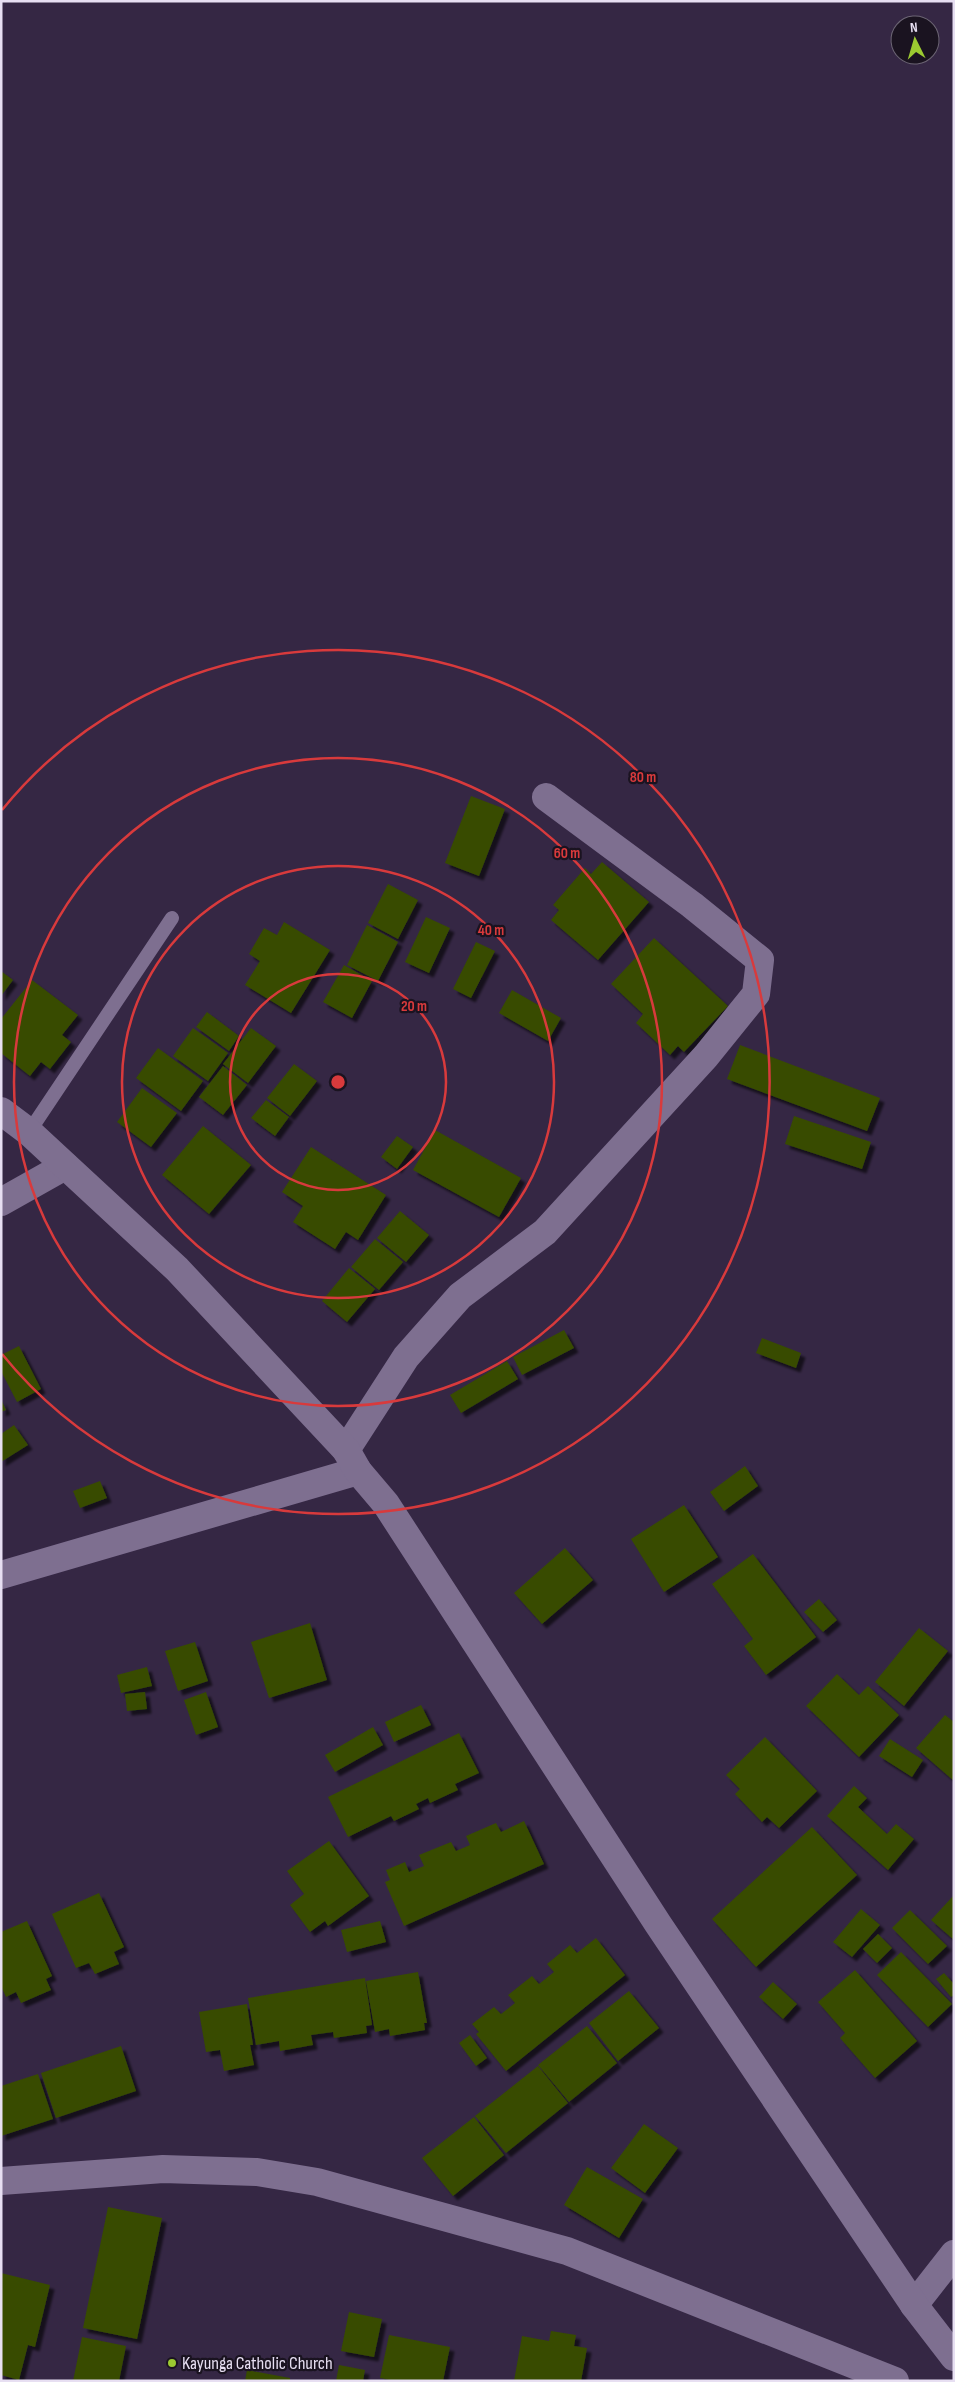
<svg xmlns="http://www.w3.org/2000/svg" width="955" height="2382" font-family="'Sofia Sans Condensed',sans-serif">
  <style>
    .building { fill: #374b03; filter: url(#shadow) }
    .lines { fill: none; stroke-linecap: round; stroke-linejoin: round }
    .service { stroke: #7e6f90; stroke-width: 14 }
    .minor { stroke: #7e6f90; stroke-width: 28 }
    .tertiary { stroke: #7e6f90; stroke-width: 28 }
    .ring { fill: none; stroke: #d83a3c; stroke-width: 2.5 }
    .poi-dot { fill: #9cca31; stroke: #1a1320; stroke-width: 2 }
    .labels { text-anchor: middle; stroke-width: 4.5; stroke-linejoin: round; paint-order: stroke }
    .poi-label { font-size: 18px; fill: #e7dff2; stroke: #1a1320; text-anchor: start }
    .centre { fill: #d83a3c; stroke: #1a1320; stroke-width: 2.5 }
    .ring-label { font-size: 15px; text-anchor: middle; font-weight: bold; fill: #d83a3c; stroke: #1a1320; stroke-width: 4.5; stroke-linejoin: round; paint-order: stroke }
  </style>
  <defs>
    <filter id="shadow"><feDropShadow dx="4.5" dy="4.5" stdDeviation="1" flood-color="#0009"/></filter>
  </defs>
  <rect width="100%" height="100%" fill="#352744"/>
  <g class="building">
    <polygon points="471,796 505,809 479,876 445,863"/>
    <polygon points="602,862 649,902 598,960 551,920 559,910 553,905 585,868 591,874"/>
    <polygon points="388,884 418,900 398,939 368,923"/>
    <polygon points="426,917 450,928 429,973 405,962"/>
    <polygon points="284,922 330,950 291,1013 245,985 260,961 249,954 264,928 277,935"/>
    <polygon points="367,925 398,942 378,981 347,965"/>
    <polygon points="654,938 728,1006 684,1052 678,1046 670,1055 636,1023 643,1014 611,984"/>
    <polygon points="476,942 495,951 471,998 453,989"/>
    <polygon points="344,965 372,981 352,1018 323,1002"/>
    <polygon points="1,971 13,980 1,996"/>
    <polygon points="32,980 78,1015 62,1035 71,1042 50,1069 41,1062 30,1076 1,1053 1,1019"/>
    <polygon points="512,990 561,1018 548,1041 499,1013"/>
    <polygon points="207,1012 239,1036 229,1051 196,1027"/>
    <polygon points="193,1028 228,1053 208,1081 173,1056"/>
    <polygon points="251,1028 276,1046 248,1083 223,1064"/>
    <polygon points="740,1045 880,1098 867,1131 727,1079"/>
    <polygon points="158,1048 203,1081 181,1111 136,1078"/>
    <polygon points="294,1064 317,1081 290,1116 267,1098"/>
    <polygon points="223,1066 247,1085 223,1115 199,1097"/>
    <polygon points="142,1088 177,1113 151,1147 117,1122"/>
    <polygon points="266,1100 289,1117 275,1136 251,1118"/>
    <polygon points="794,1116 871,1142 862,1169 785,1144"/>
    <polygon points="203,1126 251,1165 209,1214 162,1175"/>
    <polygon points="435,1130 521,1178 499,1217 413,1170"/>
    <polygon points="397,1136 413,1147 397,1169 381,1157"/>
    <polygon points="311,1147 386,1195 358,1240 346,1232 335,1249 293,1222 303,1206 282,1192"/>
    <polygon points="400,1211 429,1235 406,1262 377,1238"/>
    <polygon points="375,1239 403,1262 379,1290 351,1267"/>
    <polygon points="349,1268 375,1289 347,1322 322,1301"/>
    <polygon points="564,1330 574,1348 522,1375 513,1357"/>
    <polygon points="762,1338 801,1353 796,1368 756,1353"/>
    <polygon points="19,1346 41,1389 17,1402 1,1371 1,1355"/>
    <polygon points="507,1361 518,1379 461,1413 450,1395"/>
    <polygon points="1,1399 6,1410 1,1412"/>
    <polygon points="14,1425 28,1445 1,1462 1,1434"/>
    <polygon points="745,1466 758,1486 724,1511 710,1492"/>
    <polygon points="100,1481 107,1498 80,1508 73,1491"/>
    <polygon points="684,1505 718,1557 664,1592 631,1539"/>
    <polygon points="565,1548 593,1580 542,1624 514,1593"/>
    <polygon points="753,1554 816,1637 766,1675 744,1646 753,1639 712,1584"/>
    <polygon points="819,1599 837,1620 823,1632 804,1612"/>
    <polygon points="310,1623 327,1680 269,1698 251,1642"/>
    <polygon points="919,1628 948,1651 904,1706 875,1682"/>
    <polygon points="195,1642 208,1681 178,1691 165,1651"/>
    <polygon points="147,1667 152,1686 121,1693 117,1675"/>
    <polygon points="837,1674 859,1695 868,1686 899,1715 859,1757 806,1706"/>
    <polygon points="145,1692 147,1709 127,1711 125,1694"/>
    <polygon points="206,1692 218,1727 196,1735 184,1700"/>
    <polygon points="421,1705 431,1725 394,1742 385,1722"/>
    <polygon points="945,1715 954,1722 954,1781 916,1748"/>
    <polygon points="373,1727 383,1745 335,1772 325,1755"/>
    <polygon points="459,1733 479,1773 455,1784 458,1790 430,1803 428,1798 416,1804 419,1809 394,1821 391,1816 348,1837 328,1797"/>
    <polygon points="765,1737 817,1791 779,1828 767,1817 762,1822 735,1794 740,1789 726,1775"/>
    <polygon points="890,1739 923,1760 912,1777 879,1756"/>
    <polygon points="854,1786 867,1798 858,1807 887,1834 896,1824 914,1839 888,1870 827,1816"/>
    <polygon points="524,1821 544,1864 404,1926 385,1882 390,1880 386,1870 405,1862 409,1872 424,1866 419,1855 451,1842 456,1851 470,1845 466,1836 496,1823 501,1832"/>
    <polygon points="812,1827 857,1875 756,1967 712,1919"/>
    <polygon points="329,1841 369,1896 328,1926 325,1921 310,1932 290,1905 304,1894 287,1871"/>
    <polygon points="99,1893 124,1947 114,1952 119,1964 95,1974 89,1963 76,1968 52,1914"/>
    <polygon points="954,1895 954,1940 931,1920"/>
    <polygon points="861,1909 880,1925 852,1957 833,1942"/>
    <polygon points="910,1910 947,1946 928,1964 892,1928"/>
    <polygon points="27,1921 52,1976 46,1979 51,1990 21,2003 16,1992 6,1997 1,1986 1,1932"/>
    <polygon points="380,1921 386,1942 347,1952 341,1930"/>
    <polygon points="878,1934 892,1948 877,1963 863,1949"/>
    <polygon points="596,1938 625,1975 506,2071 476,2034 479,2032 472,2024 494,2007 501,2014 515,2003 508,1995 532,1976 539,1984 554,1972 547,1964 570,1945 577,1953"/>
    <polygon points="901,1952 952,2004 928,2027 877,1975"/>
    <polygon points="855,1970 917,2041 875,2078 840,2038 845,2033 818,2002"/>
    <polygon points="418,1972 427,2023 424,2023 425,2030 390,2036 389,2029 375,2032 366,1981"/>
    <polygon points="944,1973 954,1984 954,1995 951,1997 936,1979"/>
    <polygon points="365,1978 372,2025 366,2026 367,2033 334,2038 333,2032 311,2035 313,2045 280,2051 279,2041 256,2045 248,1998"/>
    <polygon points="773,1982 797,2004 783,2019 759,1997"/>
    <polygon points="629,1991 659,2028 618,2061 589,2023"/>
    <polygon points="247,2004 253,2045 250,2045 254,2065 224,2071 220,2050 206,2052 199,2012"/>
    <polygon points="587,2026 617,2063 569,2102 538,2065"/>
    <polygon points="470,2035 487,2058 476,2066 459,2043"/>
    <polygon points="121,2046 136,2091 56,2118 41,2073"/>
    <polygon points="538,2066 568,2103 506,2153 475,2116"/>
    <polygon points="38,2074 53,2119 1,2136 1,2086"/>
    <polygon points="474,2117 504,2155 453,2196 422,2158"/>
    <polygon points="644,2124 678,2148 645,2193 611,2168"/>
    <polygon points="587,2167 643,2199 619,2238 564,2205"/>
    <polygon points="108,2207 162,2218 137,2339 83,2328"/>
    <polygon points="1,2273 50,2285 35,2347 28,2345 19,2380 1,2375"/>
    <polygon points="349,2312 382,2319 374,2357 341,2351"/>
    <polygon points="551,2331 576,2335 574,2346 587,2348 581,2381 514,2381 522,2336 549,2341"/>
    <polygon points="389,2335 450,2347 443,2381 396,2381 380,2378"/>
    <polygon points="82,2337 126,2346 119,2381 73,2381"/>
    <polygon points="339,2365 365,2370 363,2381 336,2381"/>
    <polygon points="247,2370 290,2378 290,2381 245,2381"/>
  </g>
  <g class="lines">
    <polyline class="service" points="29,1132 172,918"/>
    <g class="minor">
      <polyline points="1,1202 65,1166"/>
      <polyline points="346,1450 406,1357 460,1296 545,1232 706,1056 756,994 760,960 692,905 546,797"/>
      <polyline points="1,1575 358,1471"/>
      <polyline points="1,2181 163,2169 257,2172 317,2182 567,2251 895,2381"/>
      <polyline points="914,2305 954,2254"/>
    </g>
    <polyline class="tertiary" points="1,1111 29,1132 177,1269 346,1450 358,1471 386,1504 658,1924 914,2305 954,2357"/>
  </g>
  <g class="ring">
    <circle cx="338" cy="1082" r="108"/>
    <circle cx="338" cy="1082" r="216"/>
    <circle cx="338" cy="1082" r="324"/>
    <path d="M2 810A432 432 0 1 1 2 1354"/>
  </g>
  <circle class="poi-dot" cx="172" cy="2363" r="5"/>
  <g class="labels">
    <g class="poi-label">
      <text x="182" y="2369">Kayunga Catholic Church</text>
    </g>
  </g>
  <circle cx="338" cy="1082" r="8" class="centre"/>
  <g class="ring-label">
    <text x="643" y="782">80 m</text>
    <text x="567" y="858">60 m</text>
    <text x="491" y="935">40 m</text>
    <text x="414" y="1011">20 m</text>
  </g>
  <rect width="955" height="2382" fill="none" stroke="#e7dff2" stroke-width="5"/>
  <g transform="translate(915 40) rotate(355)"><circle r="24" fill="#1a1320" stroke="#6c6574"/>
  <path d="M0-4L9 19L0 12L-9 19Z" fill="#9cca31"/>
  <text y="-8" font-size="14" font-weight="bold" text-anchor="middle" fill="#e7dff2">N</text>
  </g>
</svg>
